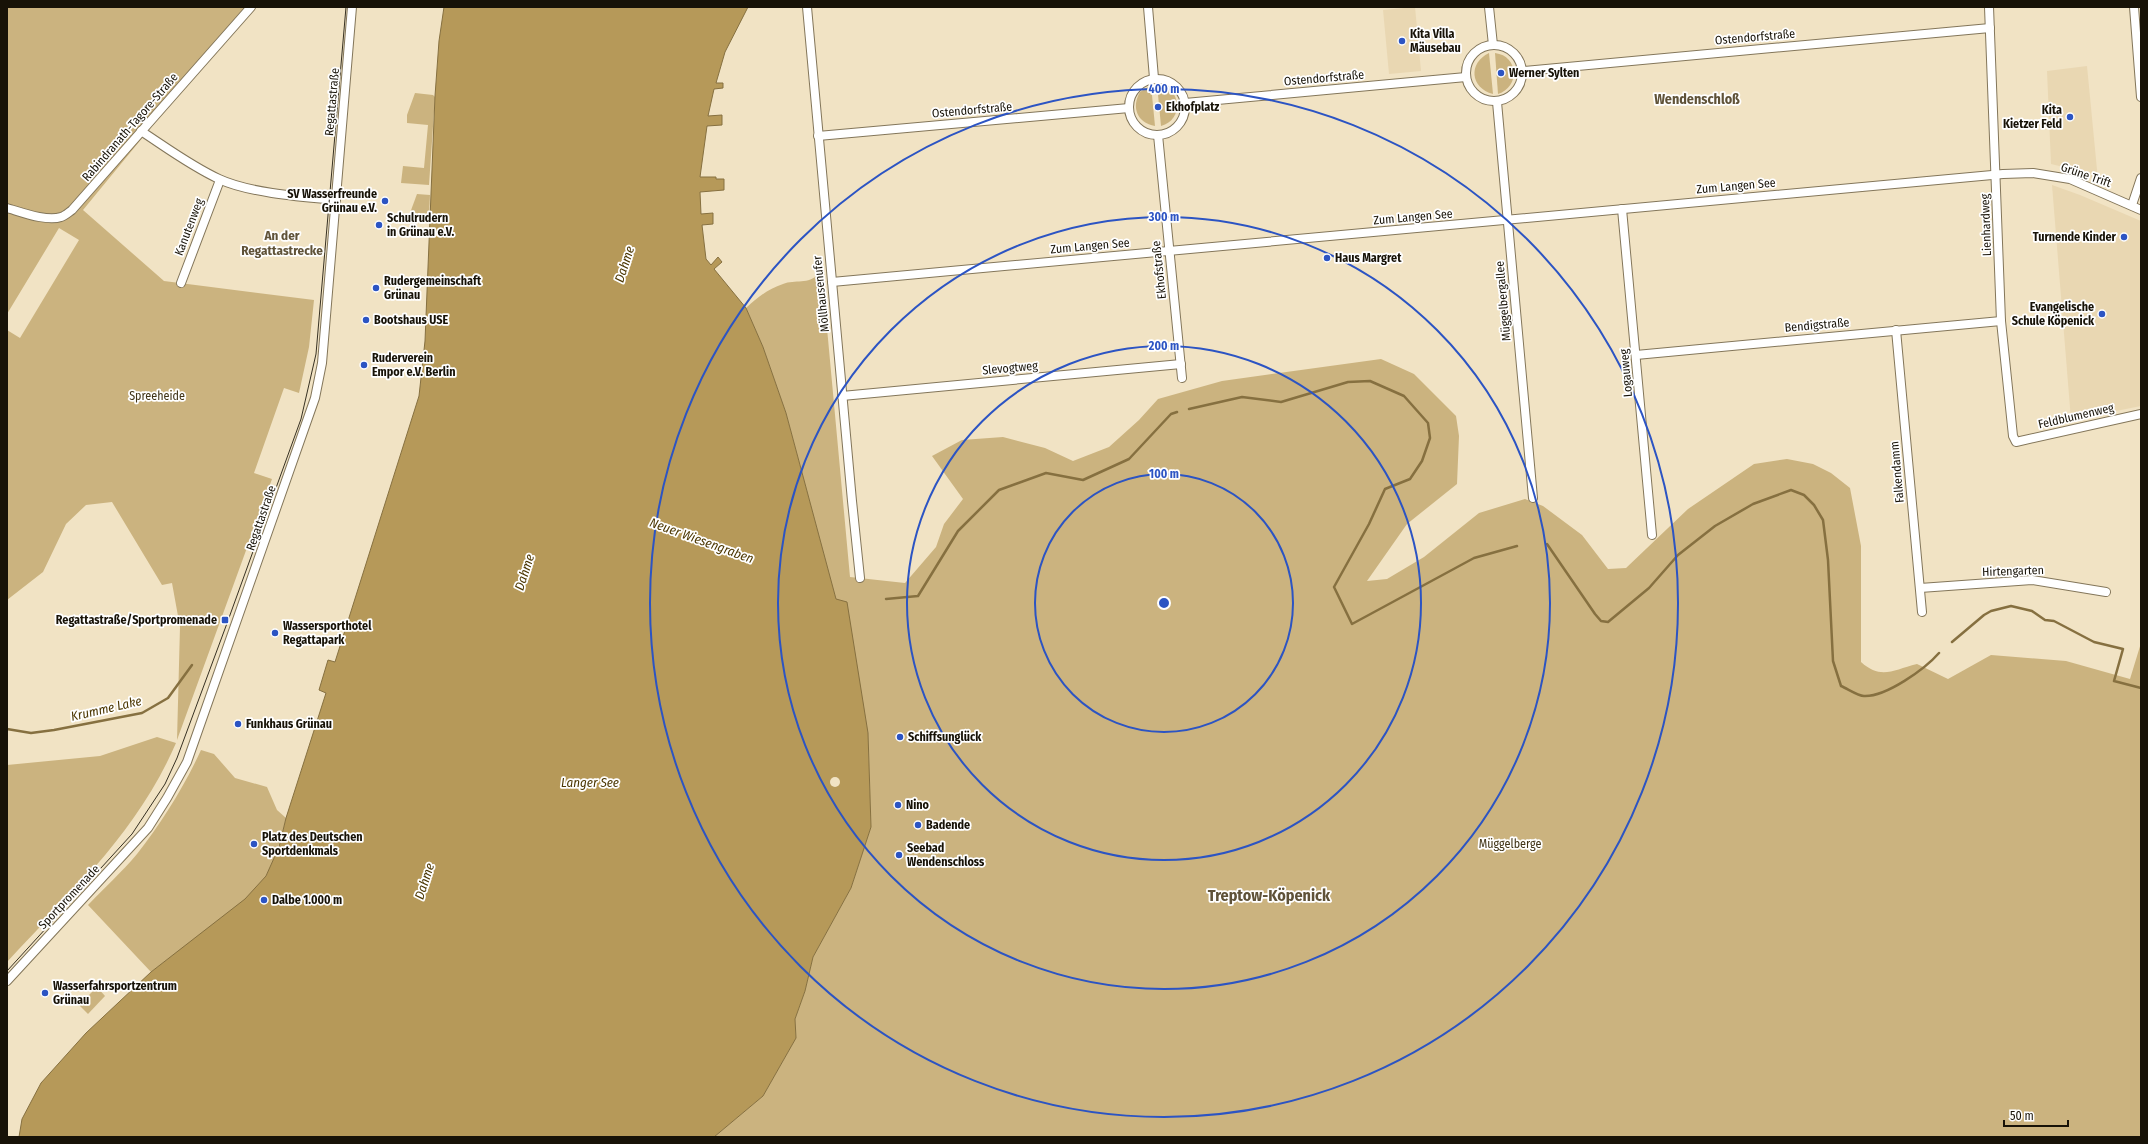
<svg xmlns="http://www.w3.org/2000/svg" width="2148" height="1144" font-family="'Fira Sans Condensed',sans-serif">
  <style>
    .built { fill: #e9d7b2 }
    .green { fill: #cbb37f }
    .water { fill: #b69959; stroke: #867040 }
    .pier { fill: #f1e3c4 }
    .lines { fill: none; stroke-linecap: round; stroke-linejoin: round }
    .stream { stroke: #867040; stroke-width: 2.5 }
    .street-casing { stroke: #83765a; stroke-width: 10 }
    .street { stroke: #fff; stroke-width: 8 }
    .tram { stroke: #373123; stroke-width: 1 }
    .ring { fill: none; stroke: #2c54c3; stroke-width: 2 }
    .poi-dot { fill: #2c54c3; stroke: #fff; stroke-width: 1.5 }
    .labels { text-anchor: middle; stroke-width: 3.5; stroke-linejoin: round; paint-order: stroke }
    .poi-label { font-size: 12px; font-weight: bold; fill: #171207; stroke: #fff; text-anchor: start }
    .street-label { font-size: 12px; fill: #171207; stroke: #fff }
    .park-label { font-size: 12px; fill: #413417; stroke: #fff }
    .neighbourhood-label { font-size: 13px; font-weight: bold; fill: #5f5238; stroke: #fff }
    .water-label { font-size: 13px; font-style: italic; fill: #4b3600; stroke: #fff }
    .quarter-label { font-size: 14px; font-weight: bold; fill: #5f5238; stroke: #fff }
    .district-label { font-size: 16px; font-weight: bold; fill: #5f5238; stroke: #fff }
    .centre { fill: #2c54c3; stroke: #fff; stroke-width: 2 }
    .ring-label { font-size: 12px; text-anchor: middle; font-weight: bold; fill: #2c54c3; stroke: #fff; stroke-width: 3.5; stroke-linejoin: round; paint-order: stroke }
  </style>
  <rect width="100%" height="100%" fill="#f1e3c4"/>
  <g class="built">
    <polygon points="1415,7 1421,71 1389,74 1383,10"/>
    <polygon points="2087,66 2098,180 2072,169 2051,164 2047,71"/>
    <polygon points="2052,185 2080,195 2141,221 2141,406 2071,420"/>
  </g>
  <g class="green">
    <polygon points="7,7 250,7 83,210 164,281 314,300 309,347 299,393 284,388 254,473 272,479 177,740 180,627 172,583 162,585 112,502 86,505 66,524 43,572 7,600 7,330 20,338 79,240 59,228 7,314"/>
    <path d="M1489,53L1493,94C1470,88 1468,63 1489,53Z"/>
    <path d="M1495,53C1519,56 1520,87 1498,94Z"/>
    <path d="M1157,84C1182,87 1184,120 1161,126Z"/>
    <path d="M1151,85L1155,126C1137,123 1131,107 1140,92Z"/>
    <polygon points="415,93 433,95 435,97 429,185 401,183 403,166 424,168 428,125 407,123 407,115"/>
    <polygon points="417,194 430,195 429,215 410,213"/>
    <path d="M818,274H822L850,577L905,583L936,547L944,524L963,499L932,456L962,440L1003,437L1045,448L1073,461L1109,447L1139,420L1158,399L1222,381L1381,359L1414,374L1456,416L1459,436L1457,484L1407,524L1367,581L1387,579L1424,557L1479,513L1525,499L1543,506L1582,535L1608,569L1626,568L1688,509L1754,464L1787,459L1813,464L1831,473L1850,488L1861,546V662C1881,680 1893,670 1917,664L1948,679L1991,655L2066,661L2130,679L2141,643V1137H714L763,1096L796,1038L795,1019L805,991L813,957L851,888L871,827L868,733L836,600L786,413L763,347L746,308C758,297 768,289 783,284C795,279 809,285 818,274Z"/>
    <path d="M157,737L176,743C138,831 71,893 7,962V765L100,756Z"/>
    <path d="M201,750L214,754L235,778L267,787L277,810L286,818C281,838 276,858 266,876C246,908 182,948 151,972L88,905C104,888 122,872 137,854C162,822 184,787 201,750Z"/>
    <polygon points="97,987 105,996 88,1014 79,1005"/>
  </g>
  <polygon class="water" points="444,7 748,7 725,52 716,83 723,83 723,88 714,89 708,116 722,115 722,125 707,126 700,177 716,177 716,179 724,179 724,190 700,192 701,214 713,213 713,224 702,225 706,259 711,265 718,257 722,262 714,269 746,308 763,347 786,413 836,599 847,602 868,733 871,827 851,888 813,957 805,991 795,1019 796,1038 763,1096 714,1137 19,1137 22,1119 41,1083 86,1033 151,972 245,899 266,876 279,847 286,818 326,693 319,690 328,660 335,662 419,396 425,341 435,96 439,41"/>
  <g class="pier">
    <polygon points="428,231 455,232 455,237 428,236"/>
    <circle cx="835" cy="782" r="5"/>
  </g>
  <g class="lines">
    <g class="stream">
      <polyline points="1189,409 1242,397 1281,402 1348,382 1370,381 1404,396 1428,423 1430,438 1422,461 1410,479 1385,489 1369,524 1334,587 1352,624 1474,558 1517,546"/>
      <path d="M1547,544L1595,614L1601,621L1608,622L1649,588L1678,555L1715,526L1753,504L1791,490L1804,495L1814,505L1823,520L1828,560L1833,661L1841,686C1848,689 1858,696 1864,696C1886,697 1925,669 1939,653"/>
      <polyline points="886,599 918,596 958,531 999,490 1046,473 1083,480 1129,459 1171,414 1177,412"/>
      <polyline points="1952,642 1984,615 1991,611 2011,606 2032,611 2045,620 2054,621 2094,642 2123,649 2114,681 2141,688"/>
      <polyline points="7,729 31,733 54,730 142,713 168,698 192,665"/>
    </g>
    <defs>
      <g id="street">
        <polyline points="807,7 852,501 860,578"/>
        <polyline points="1148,7 1154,78"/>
        <polyline points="1489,7 1493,45"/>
        <polyline points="1989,7 2001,321 2013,436 2016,442 2141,414"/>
        <polyline points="2134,7 2141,97"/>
        <circle cx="1494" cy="73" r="28"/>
        <polyline points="1523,71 1990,28"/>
        <circle cx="1157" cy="107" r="28"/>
        <polyline points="1497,102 1533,498"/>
        <polyline points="1185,103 1466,77"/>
        <path d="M141,131C167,148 191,166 219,179C249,193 303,197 336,200"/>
        <polyline points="1158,135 1182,378"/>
        <polyline points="818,136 1129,108"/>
        <polyline points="2132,205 2141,178"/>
        <path d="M7,208C21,212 47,222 61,217C65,216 69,212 72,210L251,7"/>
        <polyline points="1622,209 1652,535"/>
        <polyline points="832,282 2003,174 2033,173 2070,179 2141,210"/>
        <polyline points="181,283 220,180"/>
        <polyline points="1896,330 1922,612"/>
        <polyline points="1636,355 2001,321"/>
        <polyline points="842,396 1181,364"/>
        <polyline points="1920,588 2032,580 2106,592"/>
        <polyline points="7,981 148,828 167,798 187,762 315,398 322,363 352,7"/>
      </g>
    </defs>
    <use href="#street" class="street-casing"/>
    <use href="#street" class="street"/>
    <polyline class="tram" points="7,971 132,834 165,784 177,758 226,626 301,419 316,354 346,7"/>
  </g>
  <g class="ring">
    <circle cx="1164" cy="603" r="129"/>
    <circle cx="1164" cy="603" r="257"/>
    <circle cx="1164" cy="603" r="386"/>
    <circle cx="1164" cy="603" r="514"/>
  </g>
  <g class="poi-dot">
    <circle cx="1402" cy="41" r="4"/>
    <circle cx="1501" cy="73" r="4"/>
    <circle cx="1158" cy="107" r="4"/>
    <circle cx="2070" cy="117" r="4"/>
    <circle cx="385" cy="201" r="4"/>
    <circle cx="379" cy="225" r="4"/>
    <circle cx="2124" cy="237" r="4"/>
    <circle cx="1327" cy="258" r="4"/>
    <circle cx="376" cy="288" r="4"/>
    <circle cx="2102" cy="314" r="4"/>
    <circle cx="366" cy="320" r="4"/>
    <circle cx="364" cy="365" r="4"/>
    <rect x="221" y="616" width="8" height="8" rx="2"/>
    <circle cx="275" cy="633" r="4"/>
    <circle cx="238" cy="724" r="4"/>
    <circle cx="900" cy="737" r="4"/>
    <circle cx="898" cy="805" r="4"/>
    <circle cx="918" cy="825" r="4"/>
    <circle cx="254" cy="844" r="4"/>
    <circle cx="899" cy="855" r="4"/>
    <circle cx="264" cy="900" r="4"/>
    <circle cx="45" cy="993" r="4"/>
  </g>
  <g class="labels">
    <g class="poi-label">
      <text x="1410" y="38">Kita Villa<tspan x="1410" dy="14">Mäusebau</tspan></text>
      <text x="1509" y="77">Werner Sylten</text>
      <text x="1166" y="111">Ekhofplatz</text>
      <text x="2062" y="114" text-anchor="end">Kita<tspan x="2062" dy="14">Kietzer Feld</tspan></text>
      <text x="377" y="198" text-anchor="end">SV Wasserfreunde<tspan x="377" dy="14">Grünau e.V.</tspan></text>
      <text x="387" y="222">Schulrudern<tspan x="387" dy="14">in Grünau e.V.</tspan></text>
      <text x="2116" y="241" text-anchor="end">Turnende Kinder</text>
      <text x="1335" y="262">Haus Margret</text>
      <text x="384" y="285">Rudergemeinschaft<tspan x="384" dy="14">Grünau</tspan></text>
      <text x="2094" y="311" text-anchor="end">Evangelische<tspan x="2094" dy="14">Schule Köpenick</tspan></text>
      <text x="374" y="324">Bootshaus USE</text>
      <text x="372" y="362">Ruderverein<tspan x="372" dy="14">Empor e.V. Berlin</tspan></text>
      <text x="217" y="624" text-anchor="end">Regattastraße/Sportpromenade</text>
      <text x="283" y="630">Wassersporthotel<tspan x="283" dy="14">Regattapark</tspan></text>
      <text x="246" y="728">Funkhaus Grünau</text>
      <text x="908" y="741">Schiffsunglück</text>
      <text x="906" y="809">Nino</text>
      <text x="926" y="829">Badende</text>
      <text x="262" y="841">Platz des Deutschen<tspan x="262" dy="14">Sportdenkmals</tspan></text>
      <text x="907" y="852">Seebad<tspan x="907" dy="14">Wendenschloss</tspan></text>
      <text x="272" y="904">Dalbe 1.000 m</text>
      <text x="53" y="990">Wasserfahrsportzentrum<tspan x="53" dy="14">Grünau</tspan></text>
    </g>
    <g class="street-label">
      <text transform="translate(1755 37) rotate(-5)" y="4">Ostendorfstraße</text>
      <text transform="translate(1324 78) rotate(-5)" y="4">Ostendorfstraße</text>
      <text transform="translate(332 102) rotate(-85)" y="4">Regattastraße</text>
      <text transform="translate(972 110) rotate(-5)" y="4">Ostendorfstraße</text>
      <text transform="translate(130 127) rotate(-49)" y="4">Rabindranath-Tagore-Straße</text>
      <text transform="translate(2086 175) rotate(19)" y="4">Grüne Trift</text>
      <text transform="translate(1736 186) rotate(-5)" y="4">Zum Langen See</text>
      <text transform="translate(1413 217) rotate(-5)" y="4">Zum Langen See</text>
      <text transform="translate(1986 225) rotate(-92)" y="4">Lienhardweg</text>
      <text transform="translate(189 227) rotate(-69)" y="4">Kanutenweg</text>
      <text transform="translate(1090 246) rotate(-5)" y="4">Zum Langen See</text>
      <text transform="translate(1159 270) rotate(-96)" y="4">Ekhofstraße</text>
      <text transform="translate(821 294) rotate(-96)" y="4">Möllhausenufer</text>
      <text transform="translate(1503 301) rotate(-95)" y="4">Müggelbergallee</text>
      <text transform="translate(1817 325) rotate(-5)" y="4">Bendigstraße</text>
      <text transform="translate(1010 368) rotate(-5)" y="4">Slevogtweg</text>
      <text transform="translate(1626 373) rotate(-95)" y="4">Logauweg</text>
      <text transform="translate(2076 416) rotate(-13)" y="4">Feldblumenweg</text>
      <text transform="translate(1897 472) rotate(-95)" y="4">Falkendamm</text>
      <text transform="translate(261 518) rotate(-71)" y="4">Regattastraße</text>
      <text transform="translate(2013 571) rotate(-2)" y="4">Hirtengarten</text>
      <text transform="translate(69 897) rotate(-47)" y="4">Sportpromenade</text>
    </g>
    <g class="park-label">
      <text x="157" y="400">Spreeheide</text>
      <text x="1510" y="848">Müggelberge</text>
    </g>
    <g class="neighbourhood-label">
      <text x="282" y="240">An der<tspan x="282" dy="15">Regattastrecke</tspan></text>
    </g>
    <g class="water-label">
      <text transform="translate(624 264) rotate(-72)" y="5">Dahme</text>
      <text transform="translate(702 540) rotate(20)" y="5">Neuer Wiesengraben</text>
      <text transform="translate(524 572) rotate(-72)" y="5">Dahme</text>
      <text transform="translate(106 708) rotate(-13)" y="5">Krumme Lake</text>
      <text x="590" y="787">Langer See</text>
      <text transform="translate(424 881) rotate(-72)" y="5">Dahme</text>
    </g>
    <g class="quarter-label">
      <text x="1697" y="104">Wendenschloß</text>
    </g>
    <g class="district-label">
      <text x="1269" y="901">Treptow-Köpenick</text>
    </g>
  </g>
  <circle cx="1164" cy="603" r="6" class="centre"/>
  <g class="ring-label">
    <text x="1164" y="93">400 m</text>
    <text x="1164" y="221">300 m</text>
    <text x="1164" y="350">200 m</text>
    <text x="1164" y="478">100 m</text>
  </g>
  <rect width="2148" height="1144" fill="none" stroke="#171207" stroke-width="16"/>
  <path d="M2004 1120v6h64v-6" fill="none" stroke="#171207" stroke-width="2"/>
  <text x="2010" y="1120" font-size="12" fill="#171207" stroke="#ffffff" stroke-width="3" paint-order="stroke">50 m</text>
</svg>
